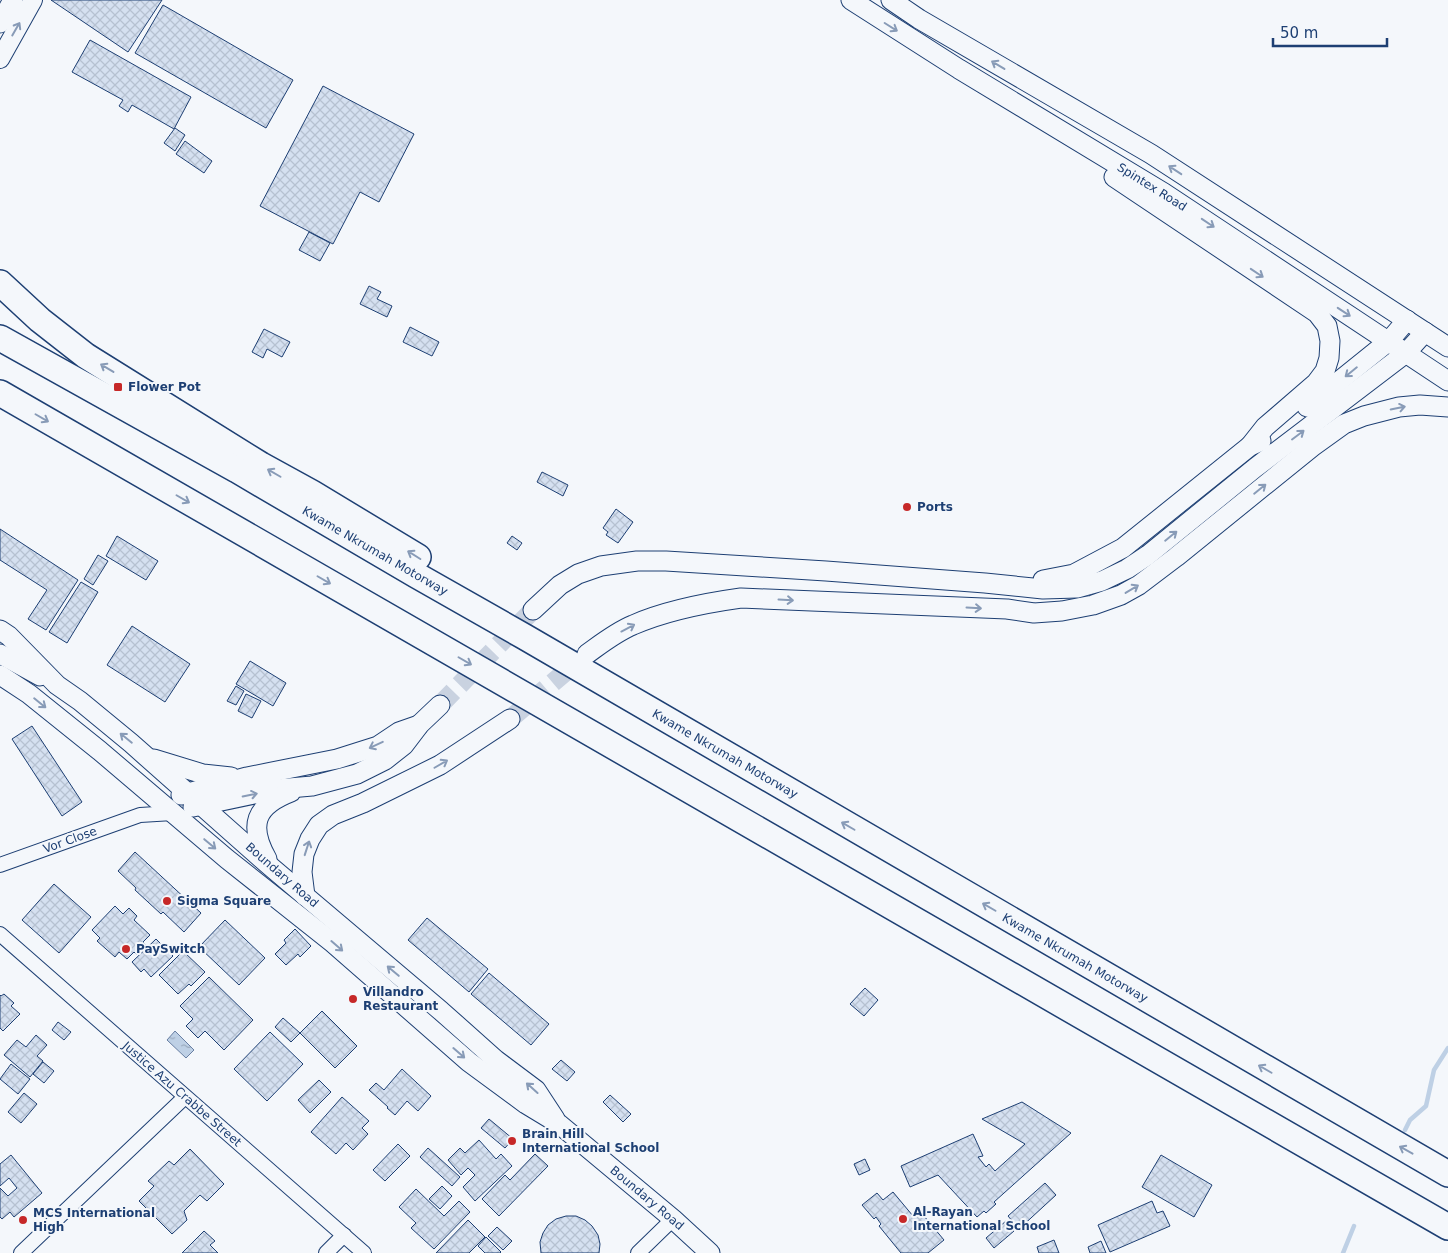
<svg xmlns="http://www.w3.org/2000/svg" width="1448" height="1253" font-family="'DejaVu Sans',sans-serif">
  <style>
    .water { fill: url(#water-ripples); stroke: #687fa3 }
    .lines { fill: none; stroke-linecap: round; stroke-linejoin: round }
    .stream { stroke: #bed0e5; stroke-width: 4.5 }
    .building { fill: url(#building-cross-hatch); stroke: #1d3f73 }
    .secondary-tunnel { stroke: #c9d2e0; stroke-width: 19; stroke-dasharray: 19 9; stroke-linecap: butt }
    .minor-casing { stroke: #1d3f73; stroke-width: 16 }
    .tertiary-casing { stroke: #1d3f73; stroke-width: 20 }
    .secondary-casing { stroke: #1d3f73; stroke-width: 21 }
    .motorway-casing { stroke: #1d3f73; stroke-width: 28 }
    .minor { stroke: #f4f7fb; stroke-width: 14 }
    .tertiary { stroke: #f4f7fb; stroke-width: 18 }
    .secondary { stroke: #f4f7fb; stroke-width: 19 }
    .motorway { stroke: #f4f7fb; stroke-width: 25 }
    .oneway { stroke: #889bb7 }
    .poi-dot { fill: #c62828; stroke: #f4f7fb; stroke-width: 2 }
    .labels { text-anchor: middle; stroke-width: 4; stroke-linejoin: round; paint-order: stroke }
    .street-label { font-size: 12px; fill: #1d3f73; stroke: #f4f7fb }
    .poi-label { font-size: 12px; font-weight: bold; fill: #1d3f73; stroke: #f4f7fb; text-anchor: start }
  </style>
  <defs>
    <pattern id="water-ripples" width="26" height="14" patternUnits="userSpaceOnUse" patternTransform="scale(1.25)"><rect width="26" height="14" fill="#bed0e5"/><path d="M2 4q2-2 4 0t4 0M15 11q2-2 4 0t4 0" fill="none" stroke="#9aaabe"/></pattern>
    <pattern id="building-cross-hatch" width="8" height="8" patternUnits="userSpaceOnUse" patternTransform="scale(1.25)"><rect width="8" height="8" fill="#d5e0f0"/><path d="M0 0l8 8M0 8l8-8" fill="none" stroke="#b6c1d1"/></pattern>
  </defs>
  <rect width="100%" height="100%" fill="#f4f7fb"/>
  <polygon class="water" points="175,1031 194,1050 186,1058 167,1040"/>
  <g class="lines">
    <g class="stream">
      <polyline points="1405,1130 1410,1120 1426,1106 1434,1070 1448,1048"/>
      <polyline points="1343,1253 1354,1226"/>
    </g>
  </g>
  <g class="building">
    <polygon points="51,0 162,0 128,52"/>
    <polygon points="163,5 293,80 266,128 135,53"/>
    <polygon points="90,40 191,97 174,129 132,105 128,112 119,106 123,100 72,72"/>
    <polygon points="323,86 414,134 379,202 360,192 333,244 260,206"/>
    <polygon points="175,128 185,135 175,151 164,143"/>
    <polygon points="185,141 212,161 204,173 176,154"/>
    <polygon points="309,232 330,243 320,261 299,250"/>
    <polygon points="369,286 381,292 377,299 392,306 387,317 360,304"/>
    <polygon points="410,327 439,342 432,356 403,342"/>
    <polygon points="264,329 290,342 282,357 267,349 263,358 252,352"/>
    <polygon points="542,472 568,485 563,496 537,482"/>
    <polygon points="616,509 633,522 618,543 606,535 608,532 603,528"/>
    <polygon points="0,529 78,580 46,630 28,619 47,590 0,560"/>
    <polygon points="117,536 158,561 146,580 106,556"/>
    <polygon points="512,536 522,543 517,550 507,543"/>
    <polygon points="98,555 108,561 93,585 84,579"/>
    <polygon points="81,582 98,592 67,643 49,632"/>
    <polygon points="132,626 190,664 165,702 107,665"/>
    <polygon points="250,661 286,683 273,706 236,684"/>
    <polygon points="236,686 244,691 236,705 227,701"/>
    <polygon points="246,694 261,701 252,718 238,711"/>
    <polygon points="32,726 82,802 62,816 12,739"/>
    <polygon points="135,852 201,913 184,932 163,912 161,914 135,890 136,888 118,871"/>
    <polygon points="54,884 91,917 59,953 22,920"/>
    <polygon points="115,906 123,914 129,908 137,916 134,920 150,935 143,942 146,945 137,955 134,952 127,959 119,952 115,957 97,941 100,938 92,930"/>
    <polygon points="427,918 488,969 469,992 408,940"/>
    <polygon points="225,920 265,958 239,985 199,947"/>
    <polygon points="295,929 311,946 300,957 298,954 286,965 275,954 286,943 284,940"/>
    <polygon points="156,939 173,956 151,977 144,969 141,972 132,962"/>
    <polygon points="183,951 205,972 191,986 189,984 178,994 159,975"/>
    <polygon points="489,973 549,1024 531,1045 471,994"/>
    <polygon points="209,977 253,1020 224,1050 205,1031 198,1038 186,1026 193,1019 180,1006"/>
    <polygon points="865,988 878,1000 864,1016 850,1004"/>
    <polygon points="4,994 14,1003 11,1006 20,1014 3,1031 0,1028 0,995 1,996"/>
    <polygon points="322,1011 357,1046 335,1068 300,1033"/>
    <polygon points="283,1018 300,1033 291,1042 275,1027"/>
    <polygon points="58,1022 71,1032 64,1040 52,1030"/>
    <polygon points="270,1032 303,1064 267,1101 234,1069"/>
    <polygon points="36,1035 47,1045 37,1056 43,1061 30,1077 4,1055 17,1040 26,1047"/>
    <polygon points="561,1060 575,1072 567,1081 552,1069"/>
    <polygon points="43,1062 54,1071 44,1083 33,1074"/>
    <polygon points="11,1064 30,1079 18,1094 0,1079"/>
    <polygon points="402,1069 431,1096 418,1111 407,1101 395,1115 387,1108 388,1107 369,1090 376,1083 384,1090"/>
    <polygon points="319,1080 331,1092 310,1113 298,1100"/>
    <polygon points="24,1093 37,1104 21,1123 8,1112"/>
    <polygon points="610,1095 631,1114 623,1122 603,1102"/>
    <polygon points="342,1097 369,1121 362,1128 368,1134 353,1150 346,1143 336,1154 311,1132"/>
    <polygon points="1022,1102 1071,1133 994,1202 996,1204 986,1213 984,1211 977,1217 938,1175 910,1187 901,1166 973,1134 983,1156 978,1157 986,1167 989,1164 995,1171 1025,1144 982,1119"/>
    <polygon points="489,1119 513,1139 505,1148 481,1128"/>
    <polygon points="479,1140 496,1159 501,1154 512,1166 475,1201 463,1187 475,1175 468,1168 461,1175 448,1160 460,1148 465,1153"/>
    <polygon points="398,1144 410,1156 385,1181 373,1170"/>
    <polygon points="428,1148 460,1177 452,1186 420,1157"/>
    <polygon points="190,1149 224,1184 207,1201 200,1195 184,1211 187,1220 172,1234 139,1201 154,1186 148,1181 169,1161 174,1165"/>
    <polygon points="535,1154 548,1166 499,1216 482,1199 505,1175 510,1180"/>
    <polygon points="11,1155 42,1193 14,1217 10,1212 2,1219 0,1217 0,1188 8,1196 17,1188 9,1178 0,1186 0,1164"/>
    <polygon points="1161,1155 1212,1185 1194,1217 1142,1187"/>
    <polygon points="865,1159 870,1170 859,1175 854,1164"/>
    <polygon points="1045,1183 1056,1195 1019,1229 1008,1216"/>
    <polygon points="442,1186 452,1196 440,1209 429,1199"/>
    <polygon points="416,1189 444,1216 459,1201 470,1212 434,1249 411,1228 416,1223 399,1207"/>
    <polygon points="893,1192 913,1216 919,1210 944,1240 928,1253 901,1253 879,1226 881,1224 876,1217 874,1219 862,1205 877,1193 883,1200"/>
    <polygon points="1152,1201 1157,1213 1163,1211 1170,1226 1110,1252 1098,1225"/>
    <polygon points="566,1216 576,1216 585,1220 592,1226 598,1235 600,1244 599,1253 541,1253 540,1242 543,1233 548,1225 556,1219"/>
    <polygon points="468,1220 485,1237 469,1253 436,1253"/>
    <polygon points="1006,1221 1014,1231 994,1248 986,1238"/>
    <polygon points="497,1227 512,1241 503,1250 488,1236"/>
    <polygon points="204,1231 215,1241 210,1245 218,1253 182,1253"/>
    <polygon points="486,1237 501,1252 500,1253 485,1253 478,1246"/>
    <polygon points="1054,1240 1059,1253 1039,1253 1037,1247"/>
    <polygon points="1101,1241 1106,1253 1090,1253 1088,1247"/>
  </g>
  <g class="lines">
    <g class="secondary-tunnel">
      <polyline points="440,705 533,610"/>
      <polyline points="510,719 583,657"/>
    </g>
    <defs>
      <g id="minor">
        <polyline points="0,865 140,815 173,813"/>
        <polyline points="0,934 364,1253"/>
        <polyline points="21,1253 185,1097"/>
        <polyline points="326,1253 344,1235"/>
        <polyline points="638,1253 673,1219"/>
      </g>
      <polyline id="tertiary" points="0,59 33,0"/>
      <g id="secondary">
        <polyline points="851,0 959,69 1164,193 1448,381"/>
        <polyline points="891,0 919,19 1151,154 1448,347"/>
        <polyline points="0,23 13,0"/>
        <polyline points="1114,177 1317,313 1327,326 1330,341 1329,358 1325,371 1316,383 1265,427 1250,446"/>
        <polyline points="1307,407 1389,341 1407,320"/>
        <polyline points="1043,580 1074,574 1123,548 1250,446 1261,441"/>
        <polyline points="533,610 560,585 578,574 601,566 637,561 666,561 826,571 985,583 1043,589 1077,588 1102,581 1127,569 1148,555 1255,468 1406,353 1425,332"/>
        <polyline points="0,630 9,636 57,685 80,701 131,743 271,867 441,1011 496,1060 536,1090 555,1119"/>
        <polyline points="0,654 40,676"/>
        <path d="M587,654C601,644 616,632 633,625C667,610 705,603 741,598L1007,609L1034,613L1062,611L1093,605L1121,595L1139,585L1176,557L1312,447L1344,424L1364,416L1399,407L1420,405L1448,407"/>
        <polyline points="0,675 29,694 100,751 227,859 333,943 469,1062 526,1104 559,1124 673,1219 710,1253"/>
        <polyline points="154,759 203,774 231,777"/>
        <polyline points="181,795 247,777 337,759 378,746 399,732 419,725"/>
        <polyline points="193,807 278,789 312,786 357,774 385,760 404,745 420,724 440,705"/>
        <path d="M267,859C248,825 255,806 291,792"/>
        <polyline points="305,896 302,872 304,854 310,839 319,825 333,815 363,803 440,765 510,719"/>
      </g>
      <g id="motorway">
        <polyline points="0,283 40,320 86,356 261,465 312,493 418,557"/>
        <polyline points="0,338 237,470 416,575 525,637 1448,1174"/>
        <polyline points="0,393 1448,1227"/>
      </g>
    </defs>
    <use href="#minor" class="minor-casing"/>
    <use href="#tertiary" class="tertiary-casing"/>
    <use href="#secondary" class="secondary-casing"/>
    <use href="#motorway" class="motorway-casing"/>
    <use href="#minor" class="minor"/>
    <use href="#tertiary" class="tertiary"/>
    <use href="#secondary" class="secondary"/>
    <use href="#motorway" class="motorway"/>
  </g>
  <defs><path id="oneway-shaft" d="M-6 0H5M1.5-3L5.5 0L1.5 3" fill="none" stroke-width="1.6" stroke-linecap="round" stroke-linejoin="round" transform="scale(1.25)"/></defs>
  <g class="oneway">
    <use href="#oneway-shaft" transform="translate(891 27) rotate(32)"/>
    <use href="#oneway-shaft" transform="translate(16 29) rotate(-60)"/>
    <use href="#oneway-shaft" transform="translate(998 65) rotate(-149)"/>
    <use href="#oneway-shaft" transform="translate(1175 170) rotate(-147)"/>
    <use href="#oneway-shaft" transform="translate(1208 223) rotate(34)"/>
    <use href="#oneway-shaft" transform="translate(1257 273) rotate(34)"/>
    <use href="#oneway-shaft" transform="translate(1344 312) rotate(33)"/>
    <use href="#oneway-shaft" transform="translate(107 368) rotate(-149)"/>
    <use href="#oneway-shaft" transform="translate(1351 372) rotate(141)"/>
    <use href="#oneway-shaft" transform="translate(1398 408) rotate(-11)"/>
    <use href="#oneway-shaft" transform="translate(42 418) rotate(30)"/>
    <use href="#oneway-shaft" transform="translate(1298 435) rotate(-37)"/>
    <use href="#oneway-shaft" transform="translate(274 473) rotate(-150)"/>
    <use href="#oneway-shaft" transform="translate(1260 489) rotate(-39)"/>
    <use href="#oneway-shaft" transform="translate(183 499) rotate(30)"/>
    <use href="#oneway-shaft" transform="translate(1171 536) rotate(-39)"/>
    <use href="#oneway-shaft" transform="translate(414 555) rotate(-148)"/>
    <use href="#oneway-shaft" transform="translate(324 580) rotate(30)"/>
    <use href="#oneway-shaft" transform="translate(1132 589) rotate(-31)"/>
    <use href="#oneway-shaft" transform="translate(786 600) rotate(3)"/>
    <use href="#oneway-shaft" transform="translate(974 608) rotate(3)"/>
    <use href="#oneway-shaft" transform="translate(628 628) rotate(-28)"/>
    <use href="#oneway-shaft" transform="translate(465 661) rotate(30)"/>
    <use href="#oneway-shaft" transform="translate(40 703) rotate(39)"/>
    <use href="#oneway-shaft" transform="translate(126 738) rotate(-141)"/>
    <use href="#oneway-shaft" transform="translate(376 745) rotate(155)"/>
    <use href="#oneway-shaft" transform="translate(441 764) rotate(-30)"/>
    <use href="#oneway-shaft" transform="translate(250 795) rotate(-12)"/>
    <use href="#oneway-shaft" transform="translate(848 826) rotate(-150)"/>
    <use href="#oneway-shaft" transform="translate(210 844) rotate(40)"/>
    <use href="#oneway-shaft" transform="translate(307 848) rotate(-72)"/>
    <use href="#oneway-shaft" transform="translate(989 907) rotate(-150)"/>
    <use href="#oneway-shaft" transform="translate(337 946) rotate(41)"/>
    <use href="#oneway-shaft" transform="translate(393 971) rotate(-140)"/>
    <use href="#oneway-shaft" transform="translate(459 1053) rotate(41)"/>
    <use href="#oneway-shaft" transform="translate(1265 1069) rotate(-150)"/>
    <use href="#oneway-shaft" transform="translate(532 1088) rotate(-138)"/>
    <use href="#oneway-shaft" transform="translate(1406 1150) rotate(-151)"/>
  </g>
  <g class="poi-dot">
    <rect x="113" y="382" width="10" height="10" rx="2.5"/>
    <circle cx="907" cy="507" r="5"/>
    <circle cx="167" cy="901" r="5"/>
    <circle cx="126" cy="949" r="5"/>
    <circle cx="353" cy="999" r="5"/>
    <circle cx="512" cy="1141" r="5"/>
    <circle cx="903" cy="1219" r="5"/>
    <circle cx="23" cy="1220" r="5"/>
  </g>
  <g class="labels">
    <g class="street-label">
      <text transform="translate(1152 187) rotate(32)" y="4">Spintex Road</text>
      <text transform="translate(375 551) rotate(30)" y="4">Kwame Nkrumah Motorway</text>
      <text transform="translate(725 754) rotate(30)" y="4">Kwame Nkrumah Motorway</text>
      <text transform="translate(70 840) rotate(-20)" y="4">Vor Close</text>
      <text transform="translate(282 875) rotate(41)" y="4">Boundary Road</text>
      <text transform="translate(1075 958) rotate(30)" y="4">Kwame Nkrumah Motorway</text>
      <text transform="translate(182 1094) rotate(41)" y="4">Justice Azu Crabbe Street</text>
      <text transform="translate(647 1198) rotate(40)" y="4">Boundary Road</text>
    </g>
    <g class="poi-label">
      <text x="128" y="391">Flower Pot</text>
      <text x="917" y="511">Ports</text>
      <text x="177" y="905">Sigma Square</text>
      <text x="136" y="953">PaySwitch</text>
      <text x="363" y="996">Villandro<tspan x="363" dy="14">Restaurant</tspan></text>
      <text x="522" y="1138">Brain Hill<tspan x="522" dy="14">International School</tspan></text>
      <text x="913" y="1216">Al-Rayan<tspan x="913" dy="14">International School</tspan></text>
      <text x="33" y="1217">MCS International<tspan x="33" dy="14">High</tspan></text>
    </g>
  </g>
  <path d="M1273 38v8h114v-8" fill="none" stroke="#1d3f73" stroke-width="2.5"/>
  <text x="1280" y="38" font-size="15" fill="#1d3f73" stroke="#f4f7fb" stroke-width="4" paint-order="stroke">50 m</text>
</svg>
